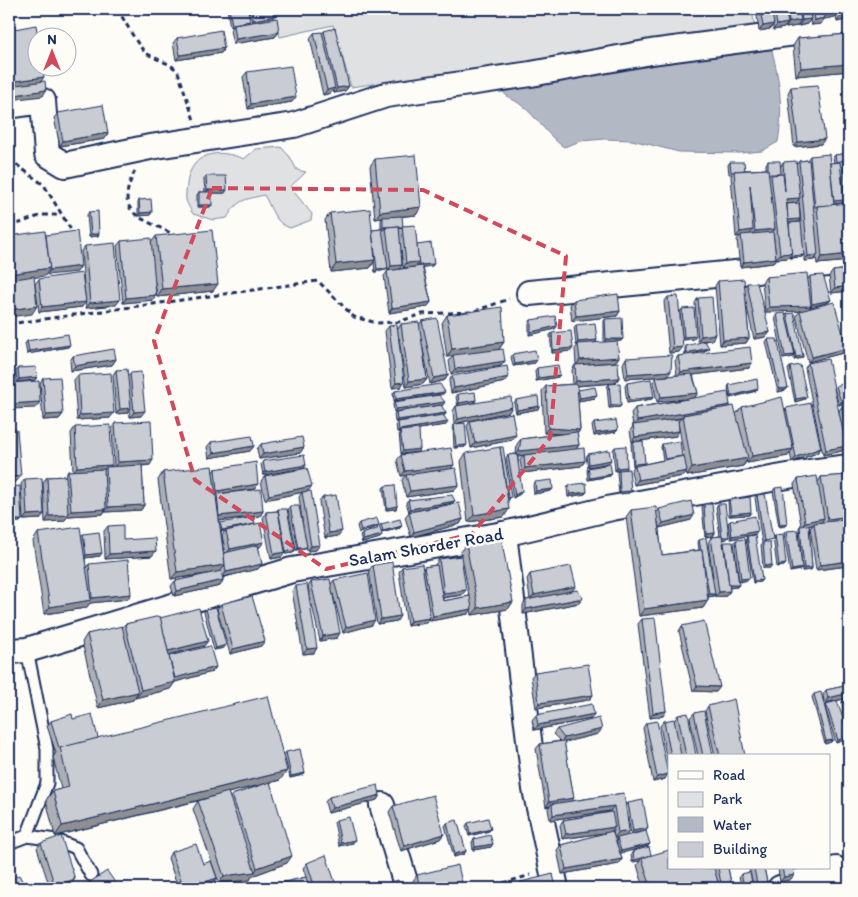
<svg xmlns="http://www.w3.org/2000/svg" width="858" height="897" font-family="Itim,sans-serif">
  <style>
    .green { fill: #e0e1e3; stroke: #7e88a0 }
    .water { fill: #b3b8c5; stroke: #76819c }
    .lines { fill: none; stroke-linecap: round; stroke-linejoin: round }
    .service-casing { stroke: #1b2f5e; stroke-width: 15 }
    .minor-casing { stroke: #1b2f5e; stroke-width: 28 }
    .path { stroke: #1b2f5e; stroke-width: 3; stroke-dasharray: 5 4; stroke-linecap: butt }
    .service { stroke: #fdfcf7; stroke-width: 11 }
    .minor { stroke: #fdfcf7; stroke-width: 24 }
    .wall { fill: #adafb5; stroke: #1b2f5e; fill-rule: evenodd }
    .shaded-wall { fill: #8d8f94; stroke: #1b2f5e }
    .building { fill: #c9ccd3; stroke: #1b2f5e }
    .marked { fill: none; stroke: #d1495b; stroke-width: 4; stroke-dasharray: 10 6; stroke-linejoin: round }
    .labels { text-anchor: middle; stroke-width: 5; stroke-linejoin: round; paint-order: stroke }
    .street-label { font-size: 18px; fill: #1b2f5e; stroke: #fdfcf7 }
  </style>
  <rect width="100%" height="100%" fill="#fdfcf7"/>
  <filter id="ink" filterUnits="userSpaceOnUse"><feTurbulence type="fractalNoise" baseFrequency=".02" numOctaves="2"/><feDisplacementMap in="SourceGraphic" scale="10" xChannelSelector="R" yChannelSelector="G"/><feConvolveMatrix kernelMatrix="1 2 1 2 8 2 1 2 1" color-interpolation-filters="sRGB"/></filter>
  <g filter="url(#ink)">
    <g class="green">
      <polygon points="273,9 752,9 755,29 351,87 333,25 280,37"/>
      <path d="M281,147L290,157L297,170L306,172L290,187L312,214L311,220L290,228C274,223 272,208 264,195C244,200 238,199 227,218L213,220L193,214C191,210 187,204 186,200C185,195 187,189 187,184C191,152 218,148 244,159L256,149Z"/>
    </g>
    <path class="water" d="M770,43C779,76 784,108 778,142L762,151L740,153L679,152L632,140L604,139L581,141L564,147C546,135 538,117 521,105C514,99 506,98 502,90Z"/>
    <g class="lines">
      <defs>
        <g id="service">
          <polyline points="27,650 47,749 47,783 27,836"/>
          <polyline points="9,843 27,836 56,840 76,848 91,875"/>
        </g>
        <g id="minor">
          <polyline points="9,106 43,101 47,154 65,165 150,147 294,125 386,95 531,74 651,52 849,26"/>
          <polyline points="529,293 849,262"/>
          <polyline points="504,534 535,789 556,888"/>
          <polyline points="9,651 27,650 292,570 504,534 612,508 810,472 849,467"/>
          <polyline points="382,805 407,888"/>
          <polyline points="780,888 836,869 843,888"/>
        </g>
      </defs>
      <use href="#service" class="service-casing"/>
      <use href="#minor" class="minor-casing"/>
      <g class="path">
        <path d="M117,9C125,20 136,44 145,52C155,60 171,62 178,72L194,120"/>
        <polyline points="9,159 44,185 74,235"/>
        <path d="M135,171C112,216 143,217 174,235"/>
        <polyline points="9,227 42,215 61,215"/>
        <polyline points="9,324 318,281 354,317 377,323 398,322 422,314 472,312 509,299"/>
        <polyline points="486,888 531,875"/>
      </g>
      <use href="#service" class="service"/>
      <use href="#minor" class="minor"/>
    </g>
    <g class="wall">
      <polygon points="227,9 248,9 249,23 252,22 249,9 272,9 272,19 279,32 275,37 233,44 230,30 233,26 230,27"/>
      <polygon points="756,9 849,9 849,19 837,22 836,16 835,17 824,19 821,24 811,25 810,20 807,24 799,26 798,24 797,26 786,28 785,26 784,28 773,30 773,26 770,29 759,31"/>
      <polygon points="324,31 349,86 345,91 334,93 333,91 331,93 323,95 310,38 314,33 322,33"/>
      <polygon points="849,34 849,71 796,76 793,46 798,38"/>
      <polygon points="177,38 224,48 221,53 176,60 173,43"/>
      <polygon points="247,72 292,102 248,109 243,77"/>
      <polygon points="791,87 821,144 794,147 788,93"/>
      <polygon points="58,113 105,139 60,146 54,118"/>
      <path d="M849,153V261L817,264L816,257L814,260L804,261V255L802,257L790,258V256L788,258L776,259L773,231V263L740,267L737,240L740,236L736,237L731,176L732,174H729L728,165L730,162L745,170L766,169V164L768,161L781,166L783,162L797,164L799,161L807,160L810,156L830,163H834L833,157L835,155ZM799,200L801,222H799L800,219L787,204L796,203ZM843,201V204L834,205V204L842,203Z"/>
      <path d="M375,159L421,207L416,215L398,217L403,226L432,266L423,267L431,302L427,307L389,313L384,276L388,271L387,268L386,270L375,272L374,262L370,268L331,272L325,220L330,213L372,230L381,229V220L382,218L375,219L370,166ZM401,250L403,268L417,265V267L399,269Z"/>
      <polygon points="206,176 225,193 212,193 210,207 197,207 197,195 199,192 205,192 204,179"/>
      <polygon points="139,200 152,212 150,215 138,216 138,203"/>
      <polygon points="89,212 98,236 89,237 87,215"/>
      <polygon points="156,236 213,291 157,297 155,282 153,300 123,303 117,246 121,241 151,243"/>
      <polygon points="85,246 116,305 86,308 81,251"/>
      <polygon points="849,269 849,291 831,293 829,276 833,271"/>
      <polygon points="810,276 831,300 829,302 811,307 809,309 847,348 843,353 808,362 796,316 800,311 765,312 762,282 766,277 808,279"/>
      <polygon points="39,279 82,307 39,312 35,284"/>
      <polygon points="718,281 745,286 747,283 770,332 766,337 754,339 746,303 749,338 746,343 720,345 715,286"/>
      <polygon points="668,297 679,352 669,353 664,302"/>
      <polygon points="698,298 712,340 698,341 695,303"/>
      <polygon points="574,300 620,311 617,316 572,321 570,305"/>
      <polygon points="682,309 694,339 682,340 680,312"/>
      <polygon points="777,314 785,316 787,314 803,356 802,358 794,360 794,356 793,357 783,359 775,317"/>
      <polygon points="447,315 504,342 499,349 505,361 501,366 451,374 449,361 453,356 447,357 442,323"/>
      <polygon points="605,319 621,341 604,342 604,321"/>
      <polygon points="531,320 557,326 555,329 529,335 529,323"/>
      <polygon points="422,321 448,375 445,380 430,384 422,344 427,379 423,384 406,387 399,338 401,387 392,388 385,331 389,326 398,329 401,324 419,325"/>
      <polygon points="576,325 597,340 595,343 619,357 615,362 619,378 615,383 577,386 577,391 578,390 595,398 578,401 580,430 577,434 579,445 576,449 585,461 581,466 522,473 520,460 524,456 518,456 520,494 513,498 506,458 508,455 516,454 517,444 521,439 559,434 544,433 542,391 546,386 573,384 572,370 575,365 576,365 575,349 578,345 576,345 574,327"/>
      <polygon points="552,333 571,351 552,353 550,335"/>
      <polygon points="768,339 788,388 786,390 778,392 766,342"/>
      <polygon points="27,341 68,347 27,354 25,344"/>
      <polygon points="686,346 709,348 707,350 693,354 752,363 749,368 693,375 698,393 694,398 730,405 730,406 736,414 742,407 785,411 786,408 821,448 817,453 792,462 790,453 788,456 747,463 747,461 743,466 687,476 686,472 683,476 634,485 631,471 634,466 633,466 631,445 633,442 645,463 644,464 663,460 661,447 662,444 682,457 684,456 678,422 681,418 660,422 676,436 632,442 630,431 633,426 631,413 635,408 692,398 657,402 653,382 656,377 677,375 675,361 678,356 685,355 685,348"/>
      <polygon points="513,354 535,363 513,366 511,357"/>
      <polygon points="73,356 116,359 112,365 71,371 70,361"/>
      <polygon points="626,358 671,371 667,376 625,379 623,364"/>
      <polygon points="808,363 840,420 839,411 842,406 849,447 845,448 842,451 823,455 805,368"/>
      <polygon points="790,367 807,397 805,399 795,402 788,369"/>
      <polygon points="18,368 37,377 35,380 17,382 16,371"/>
      <polygon points="537,368 558,377 536,381 535,371"/>
      <polygon points="116,370 128,376 130,373 141,416 130,417 129,410 127,413 116,414 113,375"/>
      <polygon points="78,375 110,418 77,420 74,380"/>
      <polygon points="452,376 505,382 451,393 449,381"/>
      <polygon points="43,378 63,414 59,419 43,420 40,383"/>
      <polygon points="627,383 654,397 652,399 627,403 625,386"/>
      <polygon points="609,384 621,405 620,407 609,408 607,387"/>
      <polygon points="729,385 756,391 730,398 728,388"/>
      <polygon points="836,386 849,402 839,405 834,388"/>
      <polygon points="395,391 445,392 443,394 394,401 393,393"/>
      <polygon points="458,394 476,400 474,403 509,412 454,424 453,411 456,406 458,406 456,397"/>
      <polygon points="516,400 539,406 538,409 516,413 514,403"/>
      <polygon points="394,402 443,405 394,412 393,404"/>
      <polygon points="396,412 446,413 445,415 443,415 446,425 413,430 418,452 401,454 399,433 400,432 397,432 396,424 397,422 395,422 394,414"/>
      <polygon points="470,421 512,440 471,448 467,426"/>
      <polygon points="115,423 150,465 142,466 144,505 141,510 105,512 105,510 103,514 68,516 64,521 45,522 43,482 47,477 65,476 68,471 73,471 71,433 75,427 112,465 111,467 114,467 112,428"/>
      <polygon points="594,423 618,430 616,432 594,436 592,426"/>
      <polygon points="454,424 465,447 454,448 453,427"/>
      <polygon points="211,442 254,446 250,451 209,458 207,447"/>
      <polygon points="261,444 304,447 300,453 259,459 257,449"/>
      <polygon points="615,447 627,467 626,470 631,491 629,493 619,494 617,473 618,471 615,471 613,450"/>
      <polygon points="466,453 510,499 508,500 504,517 468,522 461,461"/>
      <polygon points="588,454 609,463 588,467 586,457"/>
      <polygon points="401,455 454,465 450,469 459,485 455,490 406,497 402,480 406,475 421,473 401,476 397,460"/>
      <polygon points="263,461 306,465 304,468 263,475 261,464"/>
      <polygon points="588,468 612,474 610,476 588,480 587,470"/>
      <path d="M215,469L255,489L263,511L260,516L219,521L220,524V523L260,547H258L262,564L258,569L223,577V580L220,586L174,596L171,586L175,581L202,575L171,579L158,480L163,472H213ZM225,531L222,536L226,553H224L221,532Z"/>
      <polygon points="849,475 849,521 844,522 848,544 846,528 849,523 849,565 848,566 816,570 810,528 813,525 809,525 812,568 811,570 802,571 799,528 800,526 801,525 794,484 798,479 818,482 821,477"/>
      <polygon points="265,476 308,491 265,500 261,481"/>
      <polygon points="25,479 40,519 23,520 21,484"/>
      <polygon points="535,482 553,489 551,491 534,494 533,485"/>
      <polygon points="569,485 587,492 585,494 568,497 567,488"/>
      <polygon points="385,486 397,506 396,509 386,510 383,488"/>
      <polygon points="11,487 22,520 20,522 11,522 9,490"/>
      <polygon points="775,488 785,526 779,527 773,491"/>
      <polygon points="302,492 316,550 307,551 307,548 305,549 296,550 288,509 290,506 303,527 299,497"/>
      <polygon points="757,495 770,568 763,568 761,545 762,543 755,498"/>
      <polygon points="323,497 338,536 325,538 319,502"/>
      <polygon points="408,500 455,501 453,503 409,512 406,502"/>
      <polygon points="729,500 751,512 749,515 729,516 728,502"/>
      <polygon points="704,504 715,533 713,536 705,537 702,507"/>
      <polygon points="718,504 729,537 727,539 722,540 723,544 724,542 737,587 729,588 730,591 726,596 715,597 715,594 714,596 708,597 708,600 703,608 639,616 626,517 631,510 657,512 659,509 691,520 659,528 658,522 662,555 699,550 698,542 699,540 713,577 708,543 711,537 720,536 716,507"/>
      <polygon points="278,509 295,550 293,553 285,554 284,553 282,557 271,559 263,518 266,512 277,511"/>
      <polygon points="409,512 463,519 460,524 411,537 405,517"/>
      <polygon points="730,521 756,534 731,539 728,523"/>
      <polygon points="359,523 377,527 359,533 357,526"/>
      <polygon points="381,524 400,528 381,533 380,538 362,543 360,536 362,534 380,528 379,527"/>
      <polygon points="108,526 123,540 152,556 105,559 104,531"/>
      <polygon points="786,531 802,568 800,570 790,572 784,533"/>
      <polygon points="38,533 81,536 83,534 100,556 85,558 86,568 89,564 131,594 128,599 90,603 86,608 44,614 33,541"/>
      <polygon points="775,535 784,566 777,567 773,537"/>
      <polygon points="747,536 760,582 753,583 746,539"/>
      <polygon points="736,540 750,578 748,580 739,582 734,543"/>
      <polygon points="466,544 513,602 508,609 472,615 471,610 468,614 430,621 429,618 426,623 407,626 399,572 402,567 423,570 424,567 435,565 439,559 462,595 443,598 443,601 469,596 461,551"/>
      <polygon points="373,565 397,621 377,624 369,570"/>
      <polygon points="530,574 572,591 583,598 579,603 523,614 523,605 526,600 530,599 527,579"/>
      <polygon points="334,580 372,625 343,633 333,594 337,638 320,641 308,587 311,582 331,584"/>
      <polygon points="296,586 314,653 303,654 292,591"/>
      <polygon points="221,604 261,646 230,654 217,609"/>
      <polygon points="206,609 224,648 214,650 204,612"/>
      <polygon points="160,618 204,646 169,655 169,656 216,667 212,672 175,682 170,689 135,698 135,696 133,700 98,708 82,642 87,634 123,627 125,624"/>
      <polygon points="642,619 666,711 663,716 650,718 638,624"/>
      <polygon points="682,626 716,692 693,691 679,631"/>
      <polygon points="535,672 593,695 589,700 536,708 531,677"/>
      <polygon points="849,685 849,716 843,717 842,702 845,699 824,703 823,695 826,690"/>
      <polygon points="814,694 825,707 826,704 849,736 847,739 836,743 825,707 831,742 825,744 812,697"/>
      <polygon points="708,706 745,756 715,756 705,711"/>
      <polygon points="694,713 713,756 698,756 690,718"/>
      <polygon points="594,714 591,719 534,730 532,720 536,715"/>
      <polygon points="678,715 696,756 669,756 669,770 660,726 664,721 674,721"/>
      <polygon points="848,718 849,726 847,726 846,720"/>
      <path d="M73,719L98,738L280,780L270,783L287,863L252,876L250,880L219,883L193,809L198,801L214,797L55,836L46,800L53,791L61,789L53,757L56,753L47,726L51,721ZM264,784L232,795L230,798L228,793Z"/>
      <polygon points="646,723 665,779 653,782 643,728"/>
      <path d="M557,729L598,734L564,742L574,798L571,801L624,793L626,836L650,844L648,846L620,853L622,859L619,864L562,874L557,850L561,845L611,832L562,839L560,825L563,820L610,812V811L550,820L548,809L550,806L546,807L536,749L540,744L560,741L553,734ZM613,829L614,838L622,837L617,838L616,841L617,844L611,832Z"/>
      <polygon points="286,752 303,775 290,778 284,755"/>
      <polygon points="380,795 377,800 328,813 325,802 329,797"/>
      <polygon points="628,803 646,831 631,834 626,806"/>
      <polygon points="393,806 440,839 401,851 389,812"/>
      <polygon points="336,820 353,843 339,846 334,822"/>
      <polygon points="447,823 466,851 464,854 454,857 445,826"/>
      <polygon points="468,823 489,831 469,836 466,826"/>
      <polygon points="474,839 491,847 473,850 472,842"/>
      <polygon points="41,843 71,884 59,888 50,888 37,848"/>
      <polygon points="633,851 651,855 669,868 728,868 732,888 644,888 637,865 640,861 632,862 631,854"/>
      <polygon points="171,852 203,864 217,878 213,883 198,888 178,888 168,858"/>
      <polygon points="307,863 337,888 309,888 307,881 309,888 278,888 281,883 306,877 303,868"/>
      <polygon points="749,868 764,868 767,882 764,887 754,888"/>
      <polygon points="778,868 793,868 794,875 790,880 780,882"/>
      <polygon points="741,874 753,888 742,888 739,877"/>
      <polygon points="417,875 459,888 415,888 413,881"/>
      <polygon points="90,882 119,888 87,888 86,887"/>
      <polygon points="521,882 556,888 517,888"/>
    </g>
    <g class="shaded-wall">
      <polygon points="167,9 178,9 166,11"/>
      <polygon points="839,12 835,17 824,19 821,24 811,25 815,20 824,18 828,14"/>
      <polygon points="849,13 849,19 837,22 842,14"/>
      <polygon points="274,16 272,19 252,22 253,20"/>
      <polygon points="811,19 807,24 799,26 802,20"/>
      <polygon points="801,20 797,26 786,28 789,22"/>
      <polygon points="250,21 248,24 230,27 232,24"/>
      <polygon points="788,23 784,28 773,30 777,25"/>
      <polygon points="774,24 770,29 759,31 763,26"/>
      <polygon points="279,32 275,37 233,44 236,39"/>
      <polygon points="224,48 221,53 176,60 180,55"/>
      <polygon points="849,64 849,71 796,76 801,68"/>
      <polygon points="44,77 39,84 9,89 9,82"/>
      <polygon points="349,86 345,91 334,93 337,88"/>
      <polygon points="335,88 331,93 323,95 327,90"/>
      <polygon points="46,90 43,96 9,100 9,96"/>
      <polygon points="296,97 292,102 248,109 251,104"/>
      <polygon points="108,133 105,139 60,146 63,141"/>
      <polygon points="825,139 821,144 794,147 798,142"/>
      <polygon points="207,190 227,190 225,193 205,193"/>
      <polygon points="800,198 796,203 783,204 786,199"/>
      <polygon points="844,200 842,203 832,204 833,201"/>
      <polygon points="199,205 212,205 210,207 197,207"/>
      <polygon points="421,207 416,215 383,218 383,217 382,218 375,219 380,212"/>
      <polygon points="152,212 150,215 138,216 140,213"/>
      <polygon points="800,219 799,222 786,223 788,220"/>
      <polygon points="383,227 402,227 400,229 386,230 386,227 384,230 381,230"/>
      <polygon points="775,229 771,234 752,236 755,231"/>
      <polygon points="753,230 749,235 736,237 740,232"/>
      <polygon points="91,234 99,234 98,236 89,237"/>
      <polygon points="792,253 788,258 776,259 780,254"/>
      <polygon points="849,254 849,261 817,264 822,257"/>
      <polygon points="804,255 802,257 790,258 792,256"/>
      <polygon points="818,255 814,260 804,261 808,256"/>
      <polygon points="776,258 773,263 740,267 744,262"/>
      <polygon points="375,260 370,268 331,272 336,264"/>
      <polygon points="419,262 415,267 403,268 406,263"/>
      <polygon points="434,264 432,266 417,268 419,265"/>
      <polygon points="402,265 399,270 388,271 391,266"/>
      <polygon points="81,266 77,272 47,275 50,270"/>
      <polygon points="50,268 45,276 9,281 9,274"/>
      <polygon points="388,268 386,270 375,272 377,269"/>
      <polygon points="218,284 213,291 157,297 162,289"/>
      <polygon points="849,286 849,291 831,293 835,288"/>
      <polygon points="156,295 153,300 123,303 126,298"/>
      <polygon points="120,300 116,305 86,308 90,303"/>
      <polygon points="831,300 829,302 811,307 812,304"/>
      <polygon points="86,302 82,307 39,312 42,307"/>
      <polygon points="431,302 427,307 389,313 392,308"/>
      <polygon points="37,306 32,314 9,317 9,310"/>
      <polygon points="811,306 808,311 765,312 769,307"/>
      <polygon points="620,311 617,316 572,321 576,316"/>
      <polygon points="557,326 555,329 529,335 531,332"/>
      <polygon points="770,332 766,337 754,339 757,334"/>
      <polygon points="715,334 712,340 698,341 701,336"/>
      <polygon points="696,336 694,339 682,340 684,337"/>
      <polygon points="749,338 746,343 720,345 723,340"/>
      <polygon points="606,339 623,339 621,341 604,342"/>
      <polygon points="597,340 595,343 576,345 578,342"/>
      <polygon points="504,342 498,350 447,357 452,349"/>
      <polygon points="70,345 68,347 27,354 29,351"/>
      <polygon points="683,347 679,352 669,353 673,348"/>
      <polygon points="573,348 571,351 552,353 553,350"/>
      <polygon points="709,348 707,350 685,356 686,353"/>
      <polygon points="847,348 843,353 808,362 812,357"/>
      <polygon points="795,355 793,357 783,359 785,356"/>
      <polygon points="803,356 802,358 794,360 796,357"/>
      <polygon points="619,357 615,362 576,365 580,360"/>
      <polygon points="116,359 112,365 71,371 75,366"/>
      <polygon points="537,360 535,363 513,366 515,364"/>
      <polygon points="505,361 501,366 451,374 455,369"/>
      <polygon points="752,363 749,368 677,377 681,372"/>
      <polygon points="671,371 667,376 625,379 628,374"/>
      <polygon points="448,375 445,380 430,384 434,378"/>
      <polygon points="560,375 558,377 536,381 538,378"/>
      <polygon points="37,377 35,380 17,382 19,379"/>
      <polygon points="509,377 505,382 451,393 454,388"/>
      <polygon points="619,378 615,383 573,386 576,381"/>
      <polygon points="427,379 423,384 406,387 409,381"/>
      <polygon points="404,382 401,387 392,388 396,383"/>
      <polygon points="788,388 786,390 778,392 780,389"/>
      <polygon points="758,389 756,391 730,398 731,396"/>
      <polygon points="445,392 443,394 394,401 396,399"/>
      <polygon points="698,393 694,398 657,402 661,397"/>
      <polygon points="597,395 595,398 578,401 580,398"/>
      <polygon points="654,397 652,399 627,403 629,400"/>
      <polygon points="807,397 805,399 795,402 796,399"/>
      <polygon points="476,400 474,403 458,406 459,403"/>
      <polygon points="849,400 849,402 839,405 841,402"/>
      <polygon points="40,402 36,408 9,409 9,404"/>
      <polygon points="445,402 443,405 394,412 396,409"/>
      <polygon points="611,405 621,405 620,407 609,408"/>
      <polygon points="730,405 727,410 683,415 681,418 633,426 637,421"/>
      <polygon points="539,406 538,409 516,413 517,410"/>
      <polygon points="512,407 509,412 454,424 458,419"/>
      <polygon points="131,408 127,413 116,414 120,409"/>
      <polygon points="145,411 141,416 130,417 134,412"/>
      <polygon points="114,413 110,418 77,420 80,415"/>
      <polygon points="446,413 445,415 395,422 397,420"/>
      <polygon points="63,414 59,419 43,420 46,415"/>
      <polygon points="448,422 446,425 397,432 399,430"/>
      <polygon points="548,428 580,430 576,435 544,433"/>
      <polygon points="618,430 616,432 594,436 596,433"/>
      <polygon points="679,431 676,436 632,442 635,437"/>
      <polygon points="516,435 512,440 471,448 475,443"/>
      <polygon points="848,443 849,443 849,447 845,448"/>
      <polygon points="467,445 465,447 454,448 456,446"/>
      <polygon points="579,445 575,450 516,456 519,451"/>
      <polygon points="254,446 250,451 209,458 213,453"/>
      <polygon points="846,446 842,451 823,455 826,450"/>
      <polygon points="304,447 300,453 259,459 263,454"/>
      <polygon points="821,448 817,453 792,462 796,457"/>
      <polygon points="420,449 418,452 401,454 403,451"/>
      <polygon points="793,449 788,456 747,463 752,456"/>
      <polygon points="748,458 743,466 687,476 692,468"/>
      <polygon points="153,460 150,465 114,467 118,462"/>
      <polygon points="611,460 609,463 588,467 589,464"/>
      <polygon points="585,461 581,466 522,473 525,468"/>
      <polygon points="645,463 643,465 633,466 634,464"/>
      <polygon points="112,465 109,470 106,467 104,470 73,472 77,467"/>
      <polygon points="306,465 304,468 263,475 265,472"/>
      <polygon points="454,465 450,470 401,476 405,471"/>
      <polygon points="627,467 626,470 615,471 617,468"/>
      <polygon points="687,471 683,476 634,485 638,480"/>
      <polygon points="612,474 610,476 588,480 590,478"/>
      <polygon points="21,476 15,483 9,484 9,477"/>
      <polygon points="258,484 255,489 217,494 216,496 214,496 217,491"/>
      <polygon points="459,485 455,490 406,497 410,491"/>
      <polygon points="312,486 308,491 265,500 269,495"/>
      <polygon points="553,489 551,491 534,494 536,491"/>
      <polygon points="522,491 520,494 513,498 515,495"/>
      <polygon points="631,491 629,493 619,494 620,492"/>
      <polygon points="587,492 585,494 568,497 570,494"/>
      <polygon points="455,501 453,503 409,512 410,509"/>
      <polygon points="144,505 141,510 105,512 108,507"/>
      <polygon points="397,506 396,509 386,510 387,508"/>
      <polygon points="106,509 103,514 68,516 64,521 45,522 49,516 67,515 71,511"/>
      <polygon points="509,509 504,517 468,522 474,515"/>
      <polygon points="263,511 260,516 216,521 219,516"/>
      <polygon points="751,512 749,515 729,516 731,514"/>
      <polygon points="44,514 40,519 23,520 27,515"/>
      <polygon points="694,515 691,520 659,528 663,523"/>
      <polygon points="849,516 849,521 824,524 828,519"/>
      <polygon points="824,518 821,523 814,523 813,525 802,527 805,522"/>
      <polygon points="463,519 460,524 411,537 414,532"/>
      <polygon points="13,520 22,520 20,522 11,522"/>
      <polygon points="255,524 253,526 220,532 222,530"/>
      <polygon points="787,524 785,526 779,527 780,525"/>
      <polygon points="379,525 377,527 359,533 361,530"/>
      <polygon points="402,526 400,528 381,533 383,531"/>
      <polygon points="342,531 338,536 325,538 329,533"/>
      <polygon points="758,531 756,534 731,539 732,536"/>
      <polygon points="715,533 713,536 705,537 706,534"/>
      <polygon points="382,535 380,538 362,543 363,540"/>
      <polygon points="722,537 729,537 727,539 721,540"/>
      <polygon points="264,542 260,547 226,554 230,549"/>
      <polygon points="320,545 316,550 307,551 311,546"/>
      <polygon points="307,547 305,549 296,550 298,548"/>
      <polygon points="295,550 293,553 285,554 286,551"/>
      <polygon points="156,551 152,556 105,559 109,554"/>
      <polygon points="285,552 282,557 271,559 274,554"/>
      <polygon points="102,553 100,556 84,558 86,555"/>
      <polygon points="849,561 849,565 848,566 816,570 820,565"/>
      <polygon points="262,564 258,569 223,577 226,572"/>
      <polygon points="786,564 784,566 777,567 779,565"/>
      <polygon points="225,565 220,572 171,579 177,572"/>
      <polygon points="772,565 770,568 763,568 765,566"/>
      <polygon points="802,568 800,570 790,572 792,570"/>
      <polygon points="804,568 812,568 811,570 802,571"/>
      <polygon points="750,578 748,580 739,582 741,579"/>
      <polygon points="223,580 220,586 174,596 177,591"/>
      <polygon points="762,580 760,582 753,583 754,581"/>
      <polygon points="729,585 739,585 737,587 728,588"/>
      <polygon points="576,586 572,591 530,600 534,595"/>
      <polygon points="466,590 462,595 440,598 444,593"/>
      <polygon points="730,591 726,596 715,597 719,592"/>
      <polygon points="131,594 128,599 90,603 86,608 44,614 50,607 90,600 92,598"/>
      <polygon points="709,594 715,594 714,596 707,597"/>
      <polygon points="583,598 579,603 523,614 526,609"/>
      <polygon points="708,600 703,608 639,616 644,609"/>
      <polygon points="513,602 508,609 472,615 478,608"/>
      <polygon points="472,609 468,614 430,621 433,616"/>
      <polygon points="400,616 397,621 377,624 381,619"/>
      <polygon points="430,618 426,623 407,626 410,621"/>
      <polygon points="375,620 372,625 343,633 346,627"/>
      <polygon points="340,633 337,638 320,641 323,636"/>
      <polygon points="208,641 204,646 164,656 168,651"/>
      <polygon points="265,641 261,646 230,654 233,649"/>
      <polygon points="226,645 224,648 214,650 216,648"/>
      <polygon points="317,648 314,653 303,654 307,649"/>
      <polygon points="216,667 212,672 175,682 170,689 135,698 141,690 174,678"/>
      <polygon points="697,686 720,687 716,692 693,691"/>
      <polygon points="138,692 133,700 98,708 103,700"/>
      <polygon points="849,693 849,698 824,703 828,698"/>
      <polygon points="593,695 589,700 536,708 539,703"/>
      <polygon points="666,711 663,716 650,718 653,713"/>
      <polygon points="846,712 849,712 849,716 843,717"/>
      <polygon points="594,714 591,719 534,730 538,725"/>
      <polygon points="602,729 598,734 561,743 564,738"/>
      <polygon points="849,736 847,739 836,743 838,740"/>
      <polygon points="833,740 831,742 825,744 826,741"/>
      <polygon points="287,771 280,780 55,836 62,826"/>
      <polygon points="305,773 303,775 290,778 291,776"/>
      <polygon points="668,774 665,779 653,782 657,777"/>
      <polygon points="380,795 377,800 328,813 332,808"/>
      <polygon points="574,798 570,803 552,804 550,806 546,807 549,802"/>
      <polygon points="614,806 610,811 550,820 553,815"/>
      <polygon points="615,827 611,832 562,839 566,834"/>
      <polygon points="648,828 646,831 631,834 633,831"/>
      <polygon points="491,829 489,831 469,836 470,834"/>
      <polygon points="629,831 626,837 614,838 618,833"/>
      <polygon points="444,834 440,839 401,851 404,846"/>
      <polygon points="355,840 353,843 339,846 341,843"/>
      <polygon points="493,844 491,847 473,850 475,847"/>
      <polygon points="650,844 648,846 619,854 621,851"/>
      <polygon points="466,851 464,854 454,857 455,854"/>
      <polygon points="292,856 287,863 252,876 250,880 219,883 224,876 255,872 257,868"/>
      <polygon points="641,858 640,861 632,862 634,860"/>
      <polygon points="622,859 619,864 562,874 566,869"/>
      <polygon points="794,875 790,880 780,882 784,877"/>
      <polygon points="217,878 213,883 198,888 187,888"/>
      <polygon points="75,879 71,884 59,888 53,888 55,886"/>
      <polygon points="767,882 764,887 755,888 757,884"/>
      <polygon points="462,883 459,888 442,888"/>
    </g>
    <g class="building">
      <polygon points="229,9 248,9 250,21 232,24"/>
      <polygon points="252,9 272,9 274,16 253,20"/>
      <polygon points="760,9 771,9 774,24 763,26"/>
      <polygon points="774,9 785,9 788,23 777,25"/>
      <polygon points="787,9 799,9 801,20 789,22"/>
      <polygon points="800,9 809,9 811,19 802,20"/>
      <polygon points="813,9 823,9 824,18 815,20"/>
      <polygon points="827,9 838,9 839,12 828,14"/>
      <polygon points="841,9 849,9 849,13 842,14"/>
      <polygon points="277,18 279,32 236,39 234,25"/>
      <polygon points="36,25 38,38 38,68 43,68 44,77 9,82 9,30"/>
      <polygon points="335,28 349,86 337,88 324,31"/>
      <polygon points="221,30 224,48 180,55 177,38"/>
      <polygon points="322,32 335,88 327,90 314,33"/>
      <polygon points="849,34 849,64 801,68 798,38"/>
      <polygon points="291,66 296,97 251,104 247,72"/>
      <polygon points="45,81 46,90 9,96 9,86"/>
      <polygon points="818,85 825,139 798,142 791,87"/>
      <polygon points="103,105 108,133 63,141 58,113"/>
      <polygon points="849,153 849,159 836,162 835,155"/>
      <polygon points="829,154 834,205 817,206 817,207 815,207 810,156"/>
      <polygon points="416,155 421,207 380,212 375,159"/>
      <polygon points="844,159 849,159 849,201 847,201"/>
      <polygon points="809,160 818,255 808,256 799,161"/>
      <polygon points="768,161 780,161 781,174 768,174"/>
      <polygon points="796,161 800,198 786,199 792,253 780,254 771,175 783,174 785,191 783,162"/>
      <polygon points="730,162 744,162 745,170 734,171 734,172 731,172"/>
      <polygon points="840,162 844,200 834,201 830,163"/>
      <polygon points="768,169 775,229 755,231 750,185 753,230 740,232 734,171"/>
      <polygon points="206,176 226,176 227,190 207,190"/>
      <rect x="199" y="192" width="13" height="13"/>
      <polygon points="151,199 152,212 140,213 139,200"/>
      <polygon points="799,203 800,219 788,220 787,204"/>
      <polygon points="849,203 849,254 822,257 817,206"/>
      <polygon points="370,209 375,260 336,264 330,213"/>
      <polygon points="98,211 99,234 91,234 89,212"/>
      <polygon points="402,216 403,227 399,227 399,226 383,227 383,217"/>
      <polygon points="801,222 804,255 792,256 789,223"/>
      <polygon points="415,225 419,262 406,263 402,226"/>
      <polygon points="399,226 402,265 391,266 386,227"/>
      <polygon points="382,229 388,268 377,269 372,230"/>
      <polygon points="212,230 218,284 162,289 156,236"/>
      <polygon points="45,231 50,268 9,274 9,236"/>
      <polygon points="77,231 81,266 50,270 46,235"/>
      <polygon points="773,232 776,258 744,262 741,235"/>
      <polygon points="151,238 156,295 126,298 121,241"/>
      <polygon points="115,243 120,300 90,303 85,246"/>
      <polygon points="431,243 434,264 419,265 417,245"/>
      <polygon points="422,266 431,302 392,308 387,271"/>
      <polygon points="849,269 849,286 835,288 833,271"/>
      <polygon points="82,273 86,302 42,307 39,279"/>
      <polygon points="807,273 811,306 769,307 766,277"/>
      <polygon points="823,275 831,300 812,304 810,276"/>
      <polygon points="34,276 37,306 9,310 9,280"/>
      <polygon points="744,279 749,338 723,340 718,281"/>
      <polygon points="747,283 757,283 770,332 757,334"/>
      <polygon points="618,294 620,311 576,316 574,300"/>
      <polygon points="678,296 683,347 673,348 668,297"/>
      <polygon points="712,297 715,334 701,336 698,298"/>
      <polygon points="834,302 847,348 812,357 800,311"/>
      <polygon points="502,307 504,342 452,349 447,315"/>
      <polygon points="694,308 696,336 684,337 682,309"/>
      <polygon points="785,313 795,355 785,356 777,314"/>
      <polygon points="794,313 803,356 796,357 787,314"/>
      <polygon points="555,316 557,326 531,332 531,320"/>
      <polygon points="437,318 448,375 434,378 422,321"/>
      <polygon points="622,318 623,339 606,339 605,319"/>
      <polygon points="419,322 427,379 409,381 401,324"/>
      <polygon points="595,323 597,340 578,342 576,325"/>
      <polygon points="397,325 404,382 396,383 389,326"/>
      <polygon points="571,331 573,348 553,350 552,333"/>
      <polygon points="68,334 70,345 29,351 27,341"/>
      <polygon points="768,339 777,339 788,388 780,389"/>
      <polygon points="617,341 619,357 580,360 578,344"/>
      <polygon points="705,341 709,348 686,353 686,346"/>
      <polygon points="750,347 752,363 681,372 678,356"/>
      <polygon points="114,349 116,359 75,366 73,356"/>
      <polygon points="503,349 505,361 455,369 453,355"/>
      <polygon points="535,350 537,360 515,364 513,354"/>
      <polygon points="672,355 671,371 628,374 626,358"/>
      <polygon points="828,359 846,446 826,450 808,363"/>
      <polygon points="618,362 619,378 576,381 575,365"/>
      <polygon points="558,365 560,375 538,378 537,368"/>
      <polygon points="800,365 807,397 796,399 790,367"/>
      <polygon points="507,366 509,377 454,388 452,376"/>
      <polygon points="36,367 37,377 19,379 18,368"/>
      <polygon points="127,369 131,408 120,409 116,370"/>
      <polygon points="141,372 145,411 134,412 130,373"/>
      <polygon points="111,373 114,413 80,415 78,375"/>
      <polygon points="692,374 698,393 661,397 656,377"/>
      <polygon points="60,377 63,414 46,415 43,378"/>
      <polygon points="651,379 654,397 629,400 627,383"/>
      <polygon points="757,379 758,389 731,396 729,385"/>
      <polygon points="39,381 40,402 9,404 9,383"/>
      <polygon points="849,382 849,400 841,402 836,386"/>
      <polygon points="620,383 621,405 611,405 609,384"/>
      <polygon points="440,384 445,392 396,399 395,391"/>
      <polygon points="577,384 580,430 548,428 546,386"/>
      <polygon points="595,387 597,395 580,398 578,390"/>
      <polygon points="475,392 476,400 459,403 458,394"/>
      <polygon points="728,392 730,405 637,421 635,408"/>
      <polygon points="439,395 445,402 396,409 394,402"/>
      <polygon points="538,396 539,406 517,410 516,400"/>
      <polygon points="511,397 512,407 458,419 456,406"/>
      <polygon points="782,397 793,449 752,456 742,407"/>
      <polygon points="811,403 821,448 796,457 786,408"/>
      <polygon points="849,404 849,443 848,443 842,406"/>
      <polygon points="441,405 446,413 397,420 396,412"/>
      <polygon points="734,406 748,458 692,468 683,415"/>
      <polygon points="512,413 516,435 475,443 470,421"/>
      <polygon points="443,415 448,422 399,430 398,422"/>
      <polygon points="678,419 679,431 635,437 633,425"/>
      <polygon points="616,420 618,430 596,433 594,423"/>
      <polygon points="151,421 153,460 118,462 115,423"/>
      <polygon points="465,423 467,445 456,446 454,424"/>
      <polygon points="110,425 112,465 77,467 75,427"/>
      <polygon points="419,429 420,449 403,451 400,431"/>
      <polygon points="9,430 17,430 21,476 9,477"/>
      <polygon points="577,432 579,445 519,451 521,439"/>
      <polygon points="252,436 254,446 213,453 211,442"/>
      <polygon points="302,437 304,447 263,454 261,444"/>
      <polygon points="643,441 645,463 634,464 633,442"/>
      <polygon points="680,441 682,456 665,459 662,444"/>
      <polygon points="626,446 627,467 617,468 615,447"/>
      <polygon points="500,447 509,509 474,515 466,453"/>
      <polygon points="500,447 503,447 511,497 508,498"/>
      <polygon points="451,448 454,465 405,471 401,455"/>
      <polygon points="584,448 585,461 525,468 524,455"/>
      <polygon points="609,450 611,460 589,464 588,454"/>
      <polygon points="517,454 522,491 515,495 508,455"/>
      <polygon points="304,455 306,465 265,472 263,461"/>
      <polygon points="684,456 687,471 638,480 635,466"/>
      <polygon points="256,462 258,484 217,491 215,469"/>
      <polygon points="610,464 612,474 590,478 588,468"/>
      <polygon points="142,465 144,505 108,507 106,467"/>
      <polygon points="212,466 225,565 177,572 163,472"/>
      <polygon points="307,468 312,486 269,495 265,476"/>
      <polygon points="456,468 459,485 410,491 406,475"/>
      <polygon points="104,469 106,509 71,511 68,471"/>
      <polygon points="629,469 631,491 620,492 619,470"/>
      <polygon points="849,475 849,516 828,519 821,477"/>
      <polygon points="66,476 68,515 49,516 47,477"/>
      <polygon points="817,476 824,518 805,522 798,479"/>
      <polygon points="42,478 44,514 27,515 25,479"/>
      <polygon points="552,480 553,489 536,491 535,482"/>
      <polygon points="586,483 587,492 570,494 569,485"/>
      <polygon points="395,485 397,506 387,508 385,486"/>
      <polygon points="20,486 22,520 13,520 11,487"/>
      <polygon points="783,487 787,524 780,525 775,488"/>
      <polygon points="261,489 263,511 219,516 217,494"/>
      <polygon points="311,491 320,545 311,546 302,492"/>
      <polygon points="765,494 773,539 764,541 757,495"/>
      <polygon points="336,495 342,531 329,533 323,497"/>
      <polygon points="452,495 455,501 410,509 408,500"/>
      <polygon points="750,497 751,512 731,514 729,500"/>
      <polygon points="691,501 694,515 663,523 659,509"/>
      <polygon points="459,503 463,519 414,532 409,512"/>
      <polygon points="704,504 712,504 715,533 706,534"/>
      <polygon points="718,504 725,504 729,537 722,537"/>
      <polygon points="290,506 299,506 307,547 298,548"/>
      <polygon points="656,507 662,555 702,550 708,600 644,609 631,510"/>
      <polygon points="278,509 287,509 295,550 286,551"/>
      <polygon points="278,511 285,552 274,554 266,512"/>
      <polygon points="755,516 758,531 732,536 730,521"/>
      <polygon points="254,517 255,524 222,530 220,523"/>
      <polygon points="377,518 379,525 361,530 359,523"/>
      <polygon points="400,519 402,526 383,531 381,524"/>
      <polygon points="844,520 849,549 849,561 820,565 814,523"/>
      <polygon points="260,523 264,542 230,549 226,531"/>
      <polygon points="123,525 123,540 155,538 156,551 109,554 108,526"/>
      <polygon points="809,525 812,568 804,568 800,526"/>
      <polygon points="80,527 91,600 50,607 38,533"/>
      <polygon points="380,528 382,535 363,540 362,534"/>
      <polygon points="798,530 802,568 792,570 786,531"/>
      <polygon points="99,532 102,553 86,555 83,534"/>
      <polygon points="783,534 786,564 779,565 775,535"/>
      <polygon points="755,535 762,580 754,581 747,536"/>
      <polygon points="722,536 730,591 719,592 711,537"/>
      <polygon points="501,537 513,602 478,608 466,544"/>
      <polygon points="706,538 715,594 709,594 702,550 701,550 699,540"/>
      <polygon points="745,539 750,578 741,579 736,540"/>
      <polygon points="724,542 733,542 739,585 729,585"/>
      <polygon points="763,542 770,542 772,565 765,566"/>
      <polygon points="258,545 262,564 226,572 225,565 224,553"/>
      <polygon points="461,556 466,590 444,593 439,559"/>
      <polygon points="128,560 131,594 92,598 89,564"/>
      <polygon points="392,562 400,616 381,619 373,565"/>
      <polygon points="422,564 430,618 410,621 402,567"/>
      <polygon points="437,565 443,601 470,596 472,609 433,616 424,567"/>
      <polygon points="571,566 576,586 534,595 530,574"/>
      <polygon points="221,571 223,580 177,591 175,581"/>
      <polygon points="368,573 375,620 346,627 334,580"/>
      <polygon points="330,579 340,633 323,636 311,582"/>
      <polygon points="307,584 317,648 307,649 296,586"/>
      <polygon points="577,590 583,598 526,609 526,600"/>
      <polygon points="252,596 265,641 233,649 221,604"/>
      <polygon points="216,607 226,645 216,648 206,609"/>
      <polygon points="199,608 208,641 168,651 160,618"/>
      <polygon points="160,616 175,682 141,690 125,624"/>
      <polygon points="655,618 666,711 653,713 642,619"/>
      <polygon points="704,621 720,687 697,686 682,626"/>
      <polygon points="122,626 138,692 103,700 87,634"/>
      <polygon points="210,646 216,667 175,678 169,656"/>
      <polygon points="588,664 593,695 539,703 535,672"/>
      <polygon points="849,685 849,693 828,698 826,690"/>
      <polygon points="821,692 833,740 826,741 814,694"/>
      <polygon points="268,696 287,771 62,826 53,791 69,787 60,747"/>
      <rect x="846" y="697" width="3" height="15"/>
      <polygon points="734,699 745,756 720,756 708,706"/>
      <polygon points="837,701 849,736 838,740 826,704"/>
      <polygon points="592,704 594,714 538,725 536,715"/>
      <polygon points="704,711 713,756 703,756 694,713"/>
      <polygon points="688,713 696,756 686,756 678,715"/>
      <polygon points="72,714 73,719 92,714 98,738 59,748 51,721"/>
      <polygon points="599,718 602,729 564,738 557,729"/>
      <polygon points="674,719 681,756 671,756 664,721"/>
      <polygon points="657,721 668,774 657,777 646,723"/>
      <polygon points="564,741 574,798 549,802 540,744"/>
      <polygon points="300,749 305,773 291,776 286,752"/>
      <polygon points="270,782 292,856 257,868 232,795"/>
      <polygon points="378,785 380,795 332,808 329,797"/>
      <polygon points="228,792 255,872 224,876 198,801"/>
      <polygon points="624,793 629,831 618,833 614,806 553,815 552,804"/>
      <polygon points="433,795 444,834 404,846 393,806"/>
      <polygon points="643,800 648,828 633,831 628,803"/>
      <polygon points="612,812 615,827 566,834 563,820"/>
      <polygon points="349,817 355,840 341,843 336,820"/>
      <polygon points="488,818 491,829 470,834 468,823"/>
      <polygon points="457,820 466,851 455,854 447,823"/>
      <polygon points="612,831 622,859 566,869 561,845"/>
      <polygon points="646,831 650,844 621,851 617,838"/>
      <polygon points="490,835 493,844 475,847 474,839"/>
      <polygon points="61,836 75,879 55,886 41,843"/>
      <polygon points="196,844 203,864 211,861 217,878 187,888 184,888 171,852"/>
      <polygon points="649,847 651,855 642,858 634,860 633,851"/>
      <polygon points="669,850 669,868 714,868 719,886 712,888 651,888 642,858"/>
      <polygon points="326,855 337,888 315,888 307,863"/>
      <polygon points="458,865 462,883 442,888 420,888 417,875"/>
      <polygon points="718,868 728,868 732,888 722,888"/>
      <polygon points="754,868 764,868 767,882 757,884"/>
      <polygon points="782,868 793,868 794,875 784,877"/>
      <polygon points="107,871 119,888 94,888 90,882"/>
      <polygon points="750,872 753,888 745,888 741,874"/>
      <polygon points="553,874 556,888 523,888 521,882"/>
      <polygon points="19,875 26,888 9,888 9,880"/>
      <polygon points="306,877 309,888 283,888 281,883"/>
      <polygon points="398,880 401,888 372,888"/>
      <polygon points="220,886 221,888 209,888"/>
    </g>
  </g>
  <path class="marked" d="M212,188L423,190L566,256L550,438L472,534L326,569L195,480L154,341Z"/>
  <g class="labels">
    <g class="street-label">
      <text transform="translate(426 547) rotate(-10)" y="6">Salam Shorder Road</text>
    </g>
  </g>
  <rect width="858" height="897" fill="none" stroke="#fdfcf7" stroke-width="30"/>
  <rect x="15" y="15" width="828" height="867" fill="none" stroke="#1b2f5e" stroke-width="2" filter="url(#ink)"/>
  <rect x="668" y="754" width="162" height="115" fill="#fdfcf7" stroke="#a3aaba"/>
  <rect x="678" y="771" width="25" height="8" fill="#fdfcf7" stroke="#a3aaba"/>
  <text x="713" y="780" font-size="15" fill="#1b2f5e">Road</text>
  <rect x="678" y="792" width="25" height="15" fill="#e0e1e3" stroke="#a3aaba"/>
  <text x="713" y="804" font-size="15" fill="#1b2f5e">Park</text>
  <rect x="678" y="817" width="25" height="15" fill="#b3b8c5" stroke="#a3aaba"/>
  <text x="713" y="830" font-size="15" fill="#1b2f5e">Water</text>
  <rect x="678" y="842" width="25" height="15" fill="#c9ccd3" stroke="#a3aaba"/>
  <text x="713" y="854" font-size="15" fill="#1b2f5e">Building</text>
  <g transform="translate(52 52)"><circle r="24" fill="#fdfcf7" stroke="#a3aaba"/>
  <path d="M0-4L9 19L0 12L-9 19Z" fill="#d1495b"/>
  <text y="-8" font-size="14" font-weight="bold" text-anchor="middle" fill="#1b2f5e">N</text>
  </g>
</svg>
